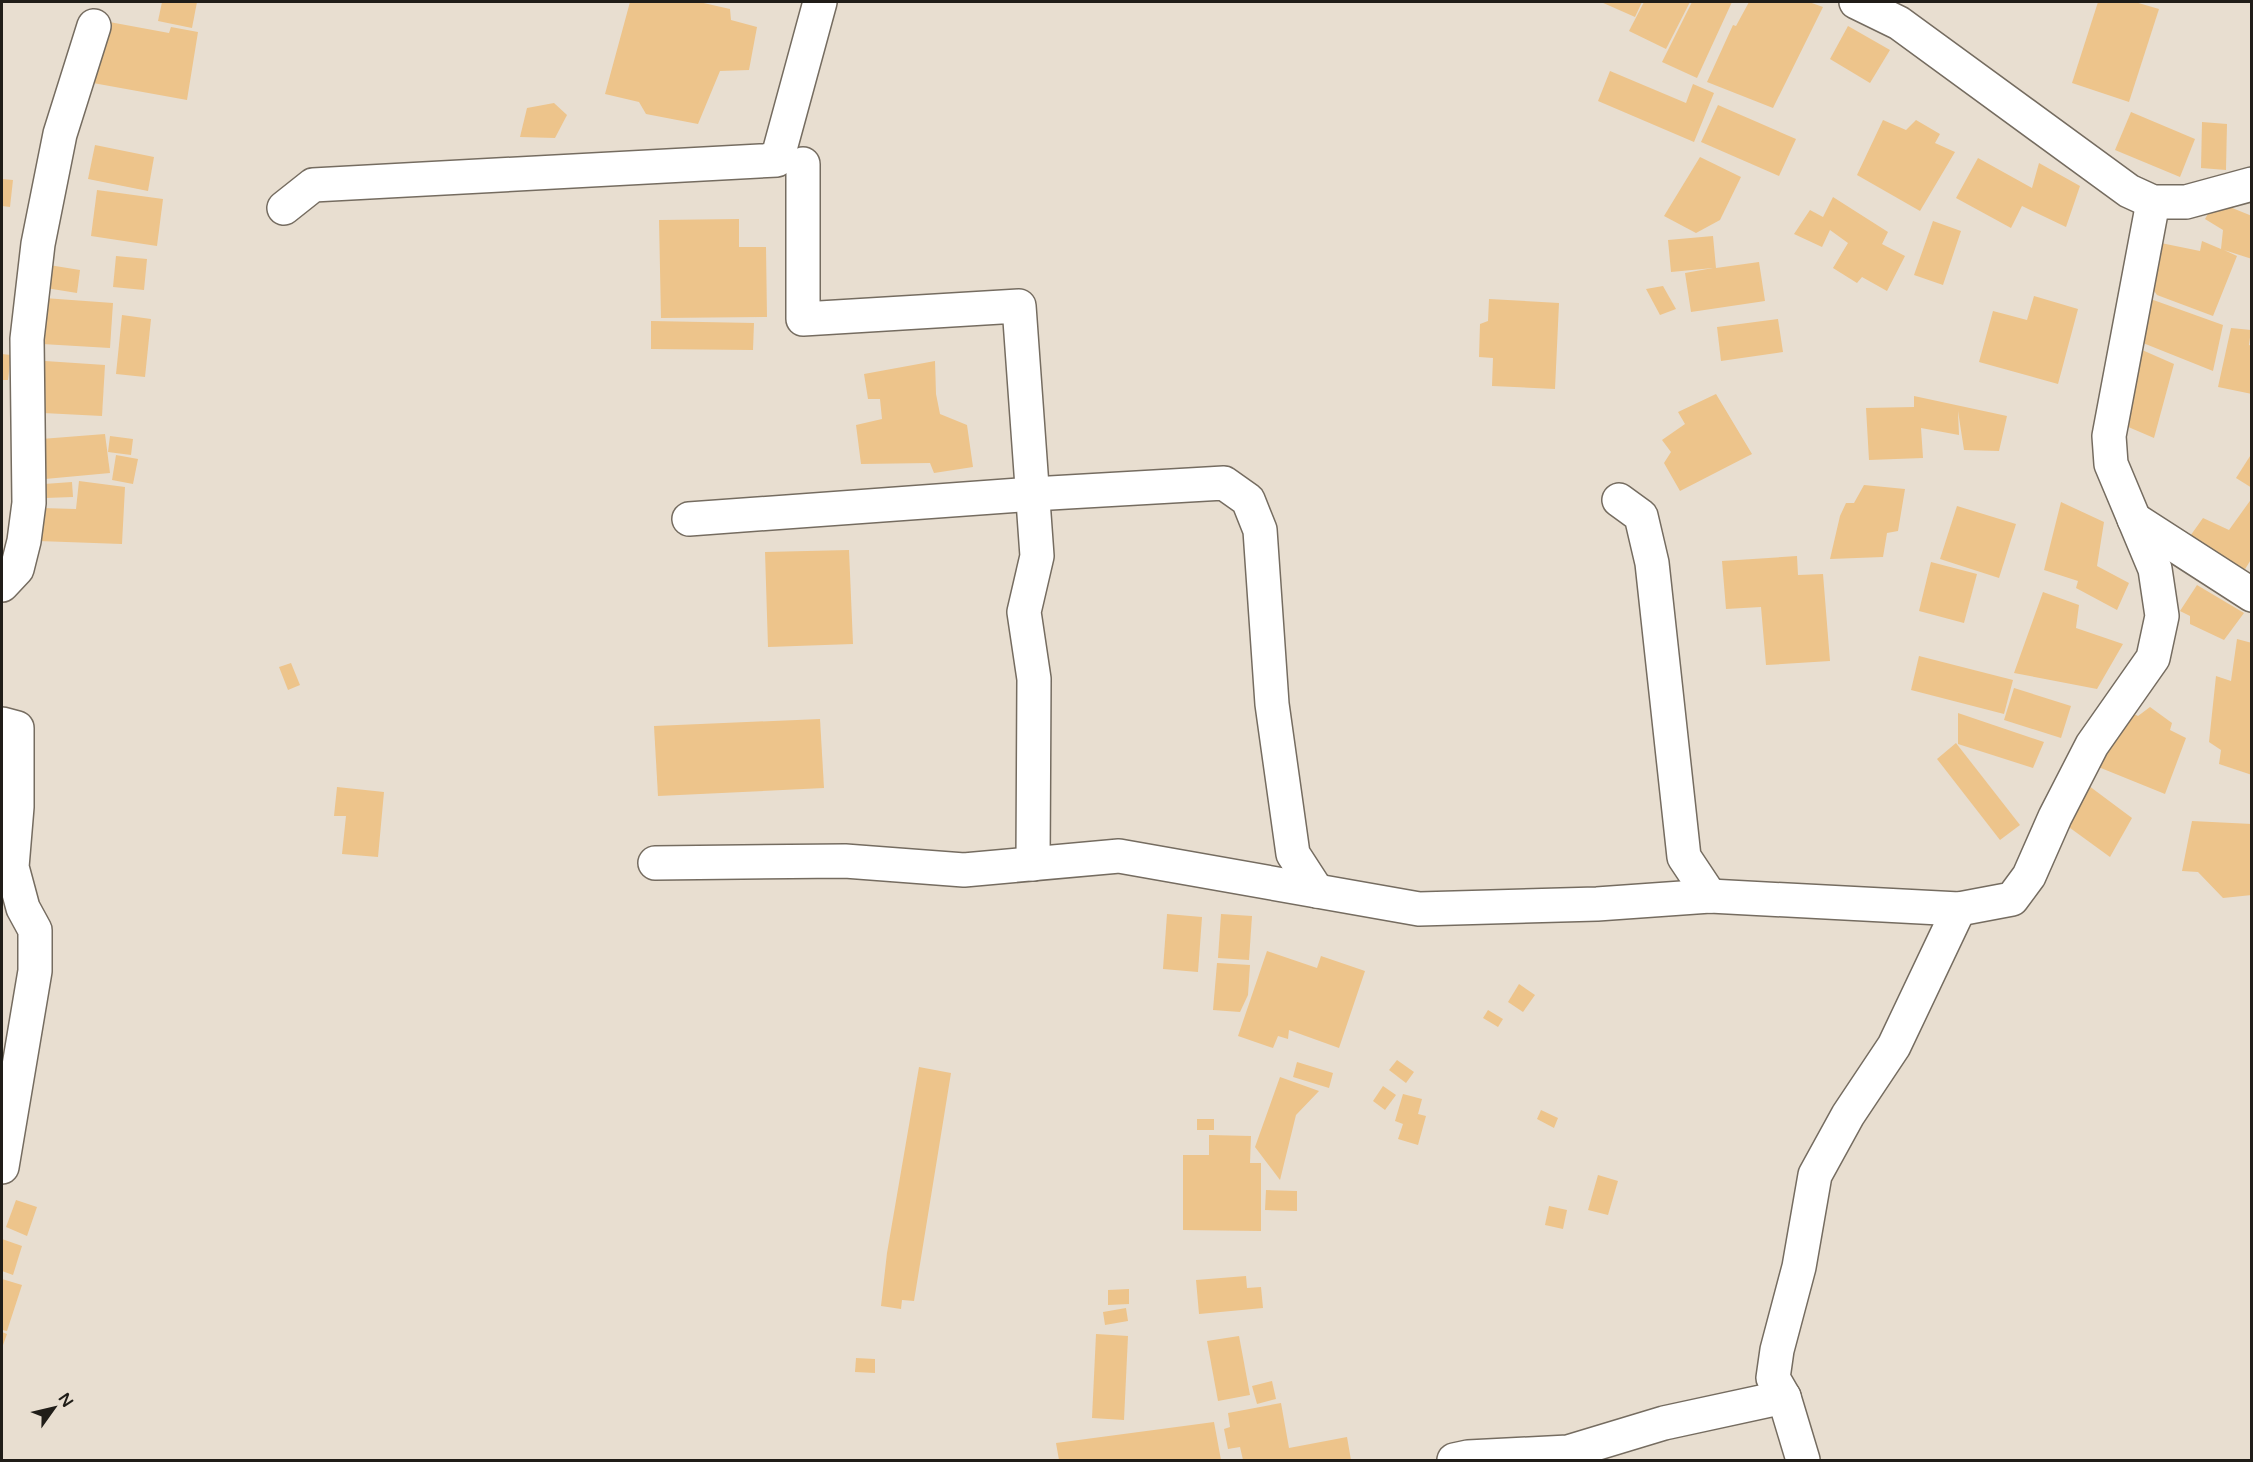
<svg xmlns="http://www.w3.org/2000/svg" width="2253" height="1462" font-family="'Varela Round',sans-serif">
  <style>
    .building { fill: #edc48b }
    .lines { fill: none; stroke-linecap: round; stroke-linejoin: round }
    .street-casing { stroke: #756c60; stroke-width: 36 }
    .street { stroke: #fff; stroke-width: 33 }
  </style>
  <rect width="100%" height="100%" fill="#e8ded0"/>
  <g class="building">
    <polygon points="162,2 197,2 192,28 158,21"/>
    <polygon points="630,2 699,2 730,9 731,20 757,27 749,70 720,71 698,124 646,114 639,102 605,94"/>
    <polygon points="1601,2 1642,2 1635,17"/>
    <polygon points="1644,2 1690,2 1666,49 1629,31"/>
    <polygon points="1692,2 1732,2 1697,78 1662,62"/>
    <polygon points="1749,2 1809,2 1823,7 1773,108 1707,82 1733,25 1736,26"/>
    <polygon points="2098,2 2135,2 2159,9 2129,102 2072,83"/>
    <polygon points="104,21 169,33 171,27 198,32 187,100 93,83"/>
    <polygon points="1848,26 1890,50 1870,83 1830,59"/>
    <polygon points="1610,71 1686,103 1693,84 1714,93 1694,142 1598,101"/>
    <polygon points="554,103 567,115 555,138 520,137 527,108"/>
    <polygon points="1718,105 1796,139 1779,176 1701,142"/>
    <polygon points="2131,112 2195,139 2180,177 2115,150"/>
    <polygon points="1883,120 1906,130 1916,120 1940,134 1935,143 1955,152 1920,211 1857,175"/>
    <polygon points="2202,122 2227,124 2226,170 2201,168"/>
    <polygon points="95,145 154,157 148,191 88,179"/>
    <polygon points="1700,157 1741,177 1720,220 1696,233 1664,216"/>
    <polygon points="1978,158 2032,188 2039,163 2080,186 2066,227 2022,206 2011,228 1956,198"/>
    <polygon points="2,179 13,180 10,207 2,206"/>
    <polygon points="97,190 163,199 157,246 91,236"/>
    <polygon points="1833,197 1888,232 1882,244 1905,256 1887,291 1862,277 1857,283 1833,268 1848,243 1830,230 1822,247 1794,234 1810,210 1823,217"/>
    <polygon points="2215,201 2252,216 2252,259 2224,250 2237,256 2213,316 2157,295 2149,284 2156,242 2200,251 2202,241 2221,249 2223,230 2205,219"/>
    <polygon points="739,219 739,247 766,247 767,317 661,318 659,220"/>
    <polygon points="1933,221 1961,231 1943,285 1914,275"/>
    <polygon points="1713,236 1716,268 1759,262 1765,301 1691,312 1685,273 1713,268 1671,272 1668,240"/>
    <polygon points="116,256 147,259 144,290 113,287"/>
    <polygon points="49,265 80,270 77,293 46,288"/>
    <polygon points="1663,286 1676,309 1660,315 1646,289"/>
    <polygon points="2034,296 2078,309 2058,384 1979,362 1993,311 2027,320"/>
    <polygon points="2145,297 2223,325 2213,371 2133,339"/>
    <polygon points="44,298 113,303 110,348 42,344"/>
    <polygon points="1489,299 1559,303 1555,389 1492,386 1493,358 1479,357 1480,324 1488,321"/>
    <polygon points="122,315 151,319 145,377 116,374"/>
    <polygon points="1778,319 1783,352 1721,361 1717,327"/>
    <polygon points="651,321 754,323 753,350 651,349"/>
    <polygon points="2231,328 2251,330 2249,345 2252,346 2252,394 2218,387"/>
    <polygon points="2133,346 2174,364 2154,438 2112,420"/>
    <polygon points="2,354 11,355 8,380 2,380"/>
    <polygon points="45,361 105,365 102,416 43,413"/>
    <polygon points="935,361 936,394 940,414 967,425 973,467 934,473 930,463 861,464 856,425 882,419 880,399 868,399 864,374"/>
    <polygon points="1716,394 1752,454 1680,491 1664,463 1671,452 1662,440 1685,424 1678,412"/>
    <polygon points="1914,396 2007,416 1999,451 1964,450 1958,411 1959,435 1921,428 1923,458 1869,460 1866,408 1914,407"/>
    <polygon points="105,434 110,473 45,479 41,439"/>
    <polygon points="110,436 133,439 131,455 108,452"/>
    <polygon points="2252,453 2252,488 2236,478"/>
    <polygon points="116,455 138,459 133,484 112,480"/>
    <polygon points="79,481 125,487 122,544 38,541 41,508 76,509"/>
    <polygon points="72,482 73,497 45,498 44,484"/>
    <polygon points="1864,485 1905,489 1898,531 1887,533 1883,557 1830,559 1840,516 1846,503 1854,503"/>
    <polygon points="2252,498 2252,558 2242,574 2188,539 2203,518 2229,530"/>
    <polygon points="2061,502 2104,522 2097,566 2129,583 2117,610 2076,588 2078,581 2044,570"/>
    <polygon points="1957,506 2016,524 1999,578 1940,559"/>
    <polygon points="849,550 853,644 768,647 765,552"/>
    <polygon points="1797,556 1798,575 1823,574 1830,661 1766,665 1761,607 1726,609 1722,561"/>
    <polygon points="1931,562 1977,574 1964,623 1919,611"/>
    <polygon points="2197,585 2244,613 2224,640 2190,624 2190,616 2180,611"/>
    <polygon points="2043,592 2079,605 2076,628 2123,644 2097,689 2014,673"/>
    <polygon points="2237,639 2252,643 2252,775 2219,764 2221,750 2209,742 2216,676 2231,681"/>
    <polygon points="1919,656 2013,680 2004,714 1911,690"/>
    <polygon points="291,663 300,685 288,690 279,667"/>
    <polygon points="2014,688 2071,706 2061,738 2004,720"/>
    <polygon points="2150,707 2172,723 2170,730 2186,738 2165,794 2091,764 2123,709 2138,716"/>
    <polygon points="1958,713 2044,742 2033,768 1958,744"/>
    <polygon points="820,719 824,788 658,796 654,726"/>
    <polygon points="1956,743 2020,825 2000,840 1937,759"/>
    <polygon points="2081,780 2132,818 2110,857 2055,817"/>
    <polygon points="337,787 384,792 378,857 342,854 346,816 334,816"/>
    <polygon points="2192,821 2252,824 2252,895 2223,898 2198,872 2182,871"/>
    <polygon points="1167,914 1202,917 1198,972 1163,969"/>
    <polygon points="1221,914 1252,916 1249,960 1218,958"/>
    <polygon points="1267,951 1317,968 1321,956 1365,971 1339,1048 1289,1030 1288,1039 1278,1036 1273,1048 1238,1036"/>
    <polygon points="1217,963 1250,965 1248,995 1240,1012 1213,1010"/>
    <polygon points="1519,984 1535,995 1523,1012 1508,1002"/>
    <polygon points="1488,1010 1503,1019 1498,1027 1483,1018"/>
    <polygon points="1397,1060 1414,1072 1406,1083 1389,1070"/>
    <polygon points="1297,1062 1333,1073 1329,1088 1293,1077"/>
    <polygon points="919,1067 951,1073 914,1301 902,1300 901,1309 881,1306 887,1253"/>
    <polygon points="1280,1077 1319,1091 1296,1115 1280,1180 1255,1147"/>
    <polygon points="1383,1086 1396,1095 1385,1110 1373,1101"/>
    <polygon points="1403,1094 1422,1099 1418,1114 1426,1116 1418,1145 1398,1139 1403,1124 1395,1121"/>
    <polygon points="1541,1110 1558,1118 1554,1128 1537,1119"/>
    <rect x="1197" y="1119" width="17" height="11"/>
    <polygon points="1209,1135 1251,1136 1250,1163 1261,1163 1261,1231 1183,1230 1183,1155 1209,1155"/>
    <polygon points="1598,1175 1618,1181 1608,1215 1588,1210"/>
    <polygon points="1266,1190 1297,1191 1297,1211 1265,1210"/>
    <polygon points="16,1200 37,1207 27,1236 6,1227"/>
    <polygon points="1549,1206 1567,1210 1563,1229 1545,1225"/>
    <polygon points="2,1239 22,1246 13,1275 2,1271"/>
    <polygon points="1246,1276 1247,1288 1261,1287 1263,1308 1199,1314 1196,1280"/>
    <polygon points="2,1279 22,1285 7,1331 2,1330"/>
    <polygon points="1129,1289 1129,1304 1108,1305 1108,1290"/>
    <polygon points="1126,1308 1128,1321 1105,1325 1103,1312"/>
    <polygon points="2,1332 7,1334 2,1348"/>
    <polygon points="1096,1334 1128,1336 1124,1420 1092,1418"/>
    <polygon points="1239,1336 1250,1395 1218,1401 1207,1341"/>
    <polygon points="856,1358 875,1359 875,1373 855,1372"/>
    <polygon points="1272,1381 1276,1399 1257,1404 1252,1386"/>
    <polygon points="1281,1403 1289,1448 1347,1437 1351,1460 1243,1460 1240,1447 1228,1449 1224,1429 1230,1427 1228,1413"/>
    <polygon points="1214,1422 1221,1460 1146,1460 1146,1459 1137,1460 1059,1460 1056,1443"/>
  </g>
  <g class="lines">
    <defs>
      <g id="street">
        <polyline points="1856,2 1899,23 2129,191 2153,202 2186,202 2252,184"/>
        <polyline points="803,164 803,319 1019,306 1037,556 1024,612 1034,679 1033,864"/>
        <polyline points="284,208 313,185 777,160 820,2"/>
        <polyline points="1619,500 1641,516 1652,563 1684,857 1710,896"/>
        <polyline points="689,519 1033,494 1224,483 1248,500 1260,530 1272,704 1293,854 1317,891"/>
        <polyline points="2134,519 2252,595"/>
        <polyline points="2,585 17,569 24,541 29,503 27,339 38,244 60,134 94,26"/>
        <polyline points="2,724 17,728 17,807 12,867 23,908 35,930 35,971 2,1167"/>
        <polyline points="655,863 845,861 964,870 1119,856 1419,909 1597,904 1710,896 1959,909 2012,899 2029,876 2055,817 2092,745 2153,658 2162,616 2155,569 2111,464 2109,436 2153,202"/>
        <polyline points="1454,1460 1468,1457 1568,1452 1664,1423 1784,1397"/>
        <polyline points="1803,1460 1784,1397 1773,1378 1777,1350 1799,1267 1815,1175 1848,1115 1894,1046 1959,909"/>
      </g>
    </defs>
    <use href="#street" class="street-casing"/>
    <use href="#street" class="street"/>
  </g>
  <rect width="2253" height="1462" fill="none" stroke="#201d18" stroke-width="6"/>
  <g transform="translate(54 1408) rotate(56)" stroke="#e8ded0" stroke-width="4.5" paint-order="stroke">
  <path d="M0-4.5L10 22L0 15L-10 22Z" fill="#201d18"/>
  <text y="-9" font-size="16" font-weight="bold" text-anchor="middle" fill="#201d18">N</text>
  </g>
</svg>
